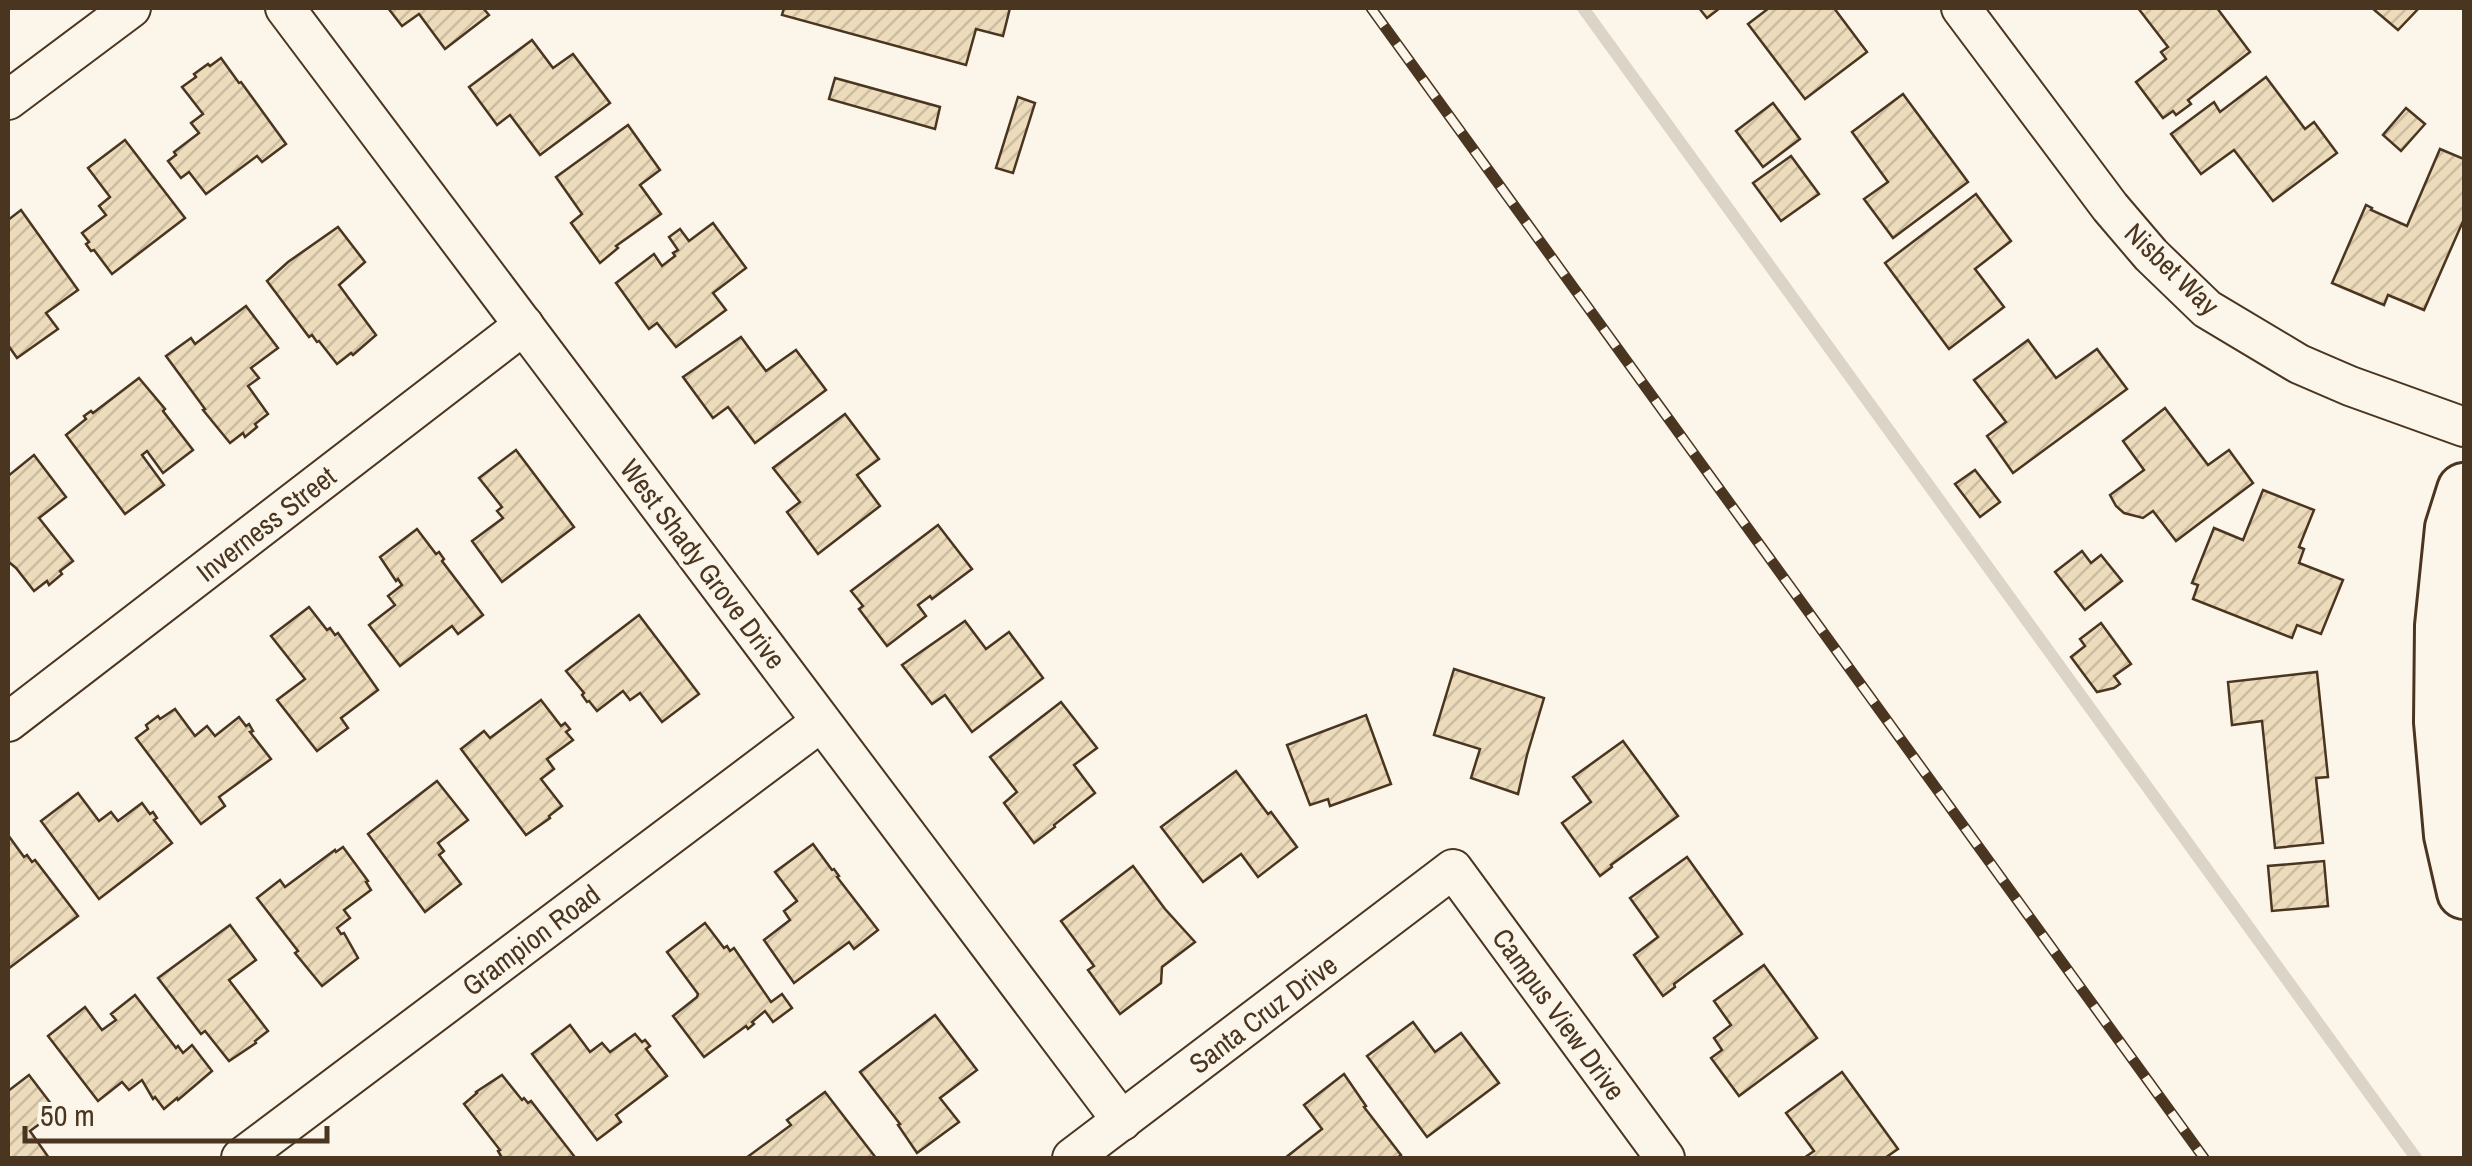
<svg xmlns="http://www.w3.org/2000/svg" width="2472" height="1166" font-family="'Archivo Narrow',sans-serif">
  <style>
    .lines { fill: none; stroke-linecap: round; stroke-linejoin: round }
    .stream { stroke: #dcd4c6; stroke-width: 12 }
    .building { fill: url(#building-hatch); stroke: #4a3520; stroke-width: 2.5 }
    .minor-casing { stroke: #4a3520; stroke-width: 42 }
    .secondary-casing { stroke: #4a3520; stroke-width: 58 }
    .minor { stroke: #fbf6e9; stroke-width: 38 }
    .secondary { stroke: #fbf6e9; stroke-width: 52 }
    .rail-casing { stroke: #4a3520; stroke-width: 11 }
    .rail { stroke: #fbf6e9; stroke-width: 8; stroke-dasharray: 22; stroke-linecap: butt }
    .labels { text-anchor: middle; stroke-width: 8; stroke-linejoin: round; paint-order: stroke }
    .street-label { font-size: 28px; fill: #4a3520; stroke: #fbf6e9 }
  </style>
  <defs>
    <pattern id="building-hatch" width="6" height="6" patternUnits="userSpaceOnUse" patternTransform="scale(2.5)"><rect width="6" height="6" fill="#ecdcbc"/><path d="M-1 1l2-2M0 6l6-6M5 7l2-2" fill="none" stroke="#ccbda1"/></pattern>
  </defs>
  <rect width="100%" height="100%" fill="#fbf6e9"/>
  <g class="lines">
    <polyline class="stream" points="1583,8 2416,1158"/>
  </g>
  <g class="building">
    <polygon points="388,8 483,8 489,15 445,49 419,14 402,26"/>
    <polygon points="784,8 1010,8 1003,36 976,29 966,65 782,15"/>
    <polygon points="1699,8 1720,8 1707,18"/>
    <polygon points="1769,8 1834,8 1867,52 1805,99 1748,24"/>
    <polygon points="2138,8 2217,8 2250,52 2188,100 2191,104 2176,115 2173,111 2163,118 2136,82 2166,59 2161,52 2168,47"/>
    <polygon points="2372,8 2419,8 2398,30"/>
    <polygon points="532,40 553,68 573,54 610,103 540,155 510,115 497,125 469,87"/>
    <polygon points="221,58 239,83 241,82 286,144 262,162 257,156 206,194 189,172 181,178 168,161 176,155 174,152 199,133 191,123 203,114 182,87 196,77 194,74 208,64 210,66"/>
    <polygon points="2266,77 2305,129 2314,122 2337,153 2273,201 2234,150 2201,174 2171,134 2214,102 2220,112"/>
    <polygon points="835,78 940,107 935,129 829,99"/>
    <polygon points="1903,94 1968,182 1893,238 1864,199 1888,182 1852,132"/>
    <polygon points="1018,97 1035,103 1013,173 996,168"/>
    <polygon points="1773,103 1800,139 1763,167 1736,131"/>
    <polygon points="2406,108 2425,124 2401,151 2383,135"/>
    <polygon points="628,125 660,170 640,185 661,214 616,246 618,248 600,263 571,223 582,214 556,177"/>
    <polygon points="125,140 185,218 112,274 94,250 91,251 86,244 89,242 82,233 106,215 99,206 110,197 88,168"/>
    <polygon points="2440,149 2464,159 2464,219 2424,310 2388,295 2384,305 2332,283 2366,205 2372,208 2371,210 2407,226"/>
    <polygon points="1791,156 1819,194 1781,221 1753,183"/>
    <polygon points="1976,194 2011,241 1975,269 2004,307 1949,349 1885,263"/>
    <polygon points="21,210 78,290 46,313 58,329 17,358 8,345 8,220"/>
    <polygon points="713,223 746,268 713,293 726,310 676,347 657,323 649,329 616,283 654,254 662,266 675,256 673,253 678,250 669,237 680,229 689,241"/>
    <polygon points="338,227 365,262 339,285 376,335 353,355 351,353 337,364 319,341 317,342 312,335 309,337 267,281 288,262"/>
    <polygon points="246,306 278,348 251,368 259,378 248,386 268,414 255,424 257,427 245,437 243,433 230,443 203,410 205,409 166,356 191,338 195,344"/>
    <polygon points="741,337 766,371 796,350 826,390 755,443 728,407 713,418 683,377"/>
    <polygon points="2028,340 2056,378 2097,349 2127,389 2013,473 1987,436 2006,422 1974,380"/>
    <polygon points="139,378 165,409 163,411 193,450 163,473 147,451 142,455 164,485 125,514 66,435 86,419 84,416 91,411 93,413"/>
    <polygon points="2165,408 2208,465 2229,450 2253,483 2176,541 2153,511 2143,518 2124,513 2116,506 2110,495 2144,470 2123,441"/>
    <polygon points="845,414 879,459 857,475 880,506 818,554 787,512 800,502 773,468"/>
    <polygon points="516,450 574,527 502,582 472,541 503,518 497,511 502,507 479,478"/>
    <polygon points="34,455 66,497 39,518 73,561 60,571 62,574 49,585 47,581 34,591 16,568 10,563 8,565 8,476"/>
    <polygon points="1975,470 2000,502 1980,517 1955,484"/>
    <polygon points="2263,490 2314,510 2299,547 2304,549 2299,563 2343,580 2321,634 2297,625 2292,638 2193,599 2198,585 2192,583 2214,528 2243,540"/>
    <polygon points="938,525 972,569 932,599 930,596 918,605 926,616 887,646 859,609 863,606 851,591"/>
    <polygon points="417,529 436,554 439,552 444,559 442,561 483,615 458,634 452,626 400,666 369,625 395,605 388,596 402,585 398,579 396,581 380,557"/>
    <polygon points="2082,551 2091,563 2101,555 2122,581 2085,610 2055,572"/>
    <polygon points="309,607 327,630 330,628 335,635 338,633 378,690 341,718 348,728 317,751 277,700 305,679 271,636"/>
    <polygon points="639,615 699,694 662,722 640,693 630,700 623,691 597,711 589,701 587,702 582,695 584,693 566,671"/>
    <polygon points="965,621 986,649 1009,632 1043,678 972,732 945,695 932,704 902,665"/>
    <polygon points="2101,623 2131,664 2114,676 2120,684 2114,688 2097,692 2071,657 2085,646 2080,639"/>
    <polygon points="1454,669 1544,698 1527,755 1518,794 1471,778 1480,749 1434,735"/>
    <polygon points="2317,672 2328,777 2316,778 2323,843 2275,848 2262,721 2232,725 2228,682"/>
    <polygon points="541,700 561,726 565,723 570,729 566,732 573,740 547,759 554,769 541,779 562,806 549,816 550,818 526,835 461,749 484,731 490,738"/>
    <polygon points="1061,702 1097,748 1074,765 1095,793 1054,825 1055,827 1034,843 1004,803 1017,792 990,757"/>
    <polygon points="175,709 195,736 207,726 215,736 239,717 246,726 249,724 253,731 250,732 271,759 219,797 225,806 201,824 136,738 148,729 146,725 158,716 160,719"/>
    <polygon points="1366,715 1391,784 1330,806 1328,799 1310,805 1287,745"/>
    <polygon points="1623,741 1678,816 1611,865 1612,867 1600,876 1562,823 1591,802 1573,777"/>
    <polygon points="1236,771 1268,814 1271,812 1297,847 1258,877 1241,854 1203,882 1161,827"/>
    <polygon points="437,781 468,820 438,843 444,851 439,855 461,884 425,912 368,834"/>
    <polygon points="78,793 99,821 111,812 118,821 142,803 150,814 153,812 157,818 154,820 172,843 99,899 41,821"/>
    <polygon points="8,835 24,857 27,855 32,862 35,860 78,916 8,969"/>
    <polygon points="813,844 832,870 834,869 839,876 837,877 878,930 854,949 849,942 794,983 764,940 790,920 784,911 797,901 775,872"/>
    <polygon points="343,847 368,881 366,882 371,890 344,910 350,918 337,928 341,934 344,933 358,958 322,986 295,953 298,951 257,898 280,880 285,887 335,850 336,852"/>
    <polygon points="1687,857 1742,934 1690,972 1674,984 1675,987 1663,996 1634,955 1658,937 1630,898"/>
    <polygon points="2324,861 2328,906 2272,911 2268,866"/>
    <polygon points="1133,866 1165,909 1195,942 1162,967 1161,983 1120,1014 1088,970 1094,966 1061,921"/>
    <polygon points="705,923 724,948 727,946 730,951 734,948 771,1002 782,994 792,1008 773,1022 765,1011 752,1022 754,1024 748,1029 746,1026 704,1057 673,1016 697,997 698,994 667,952"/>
    <polygon points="230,925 256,960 229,980 268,1031 255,1041 256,1043 229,1061 205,1031 201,1034 158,978"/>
    <polygon points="1764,965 1817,1038 1739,1096 1711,1058 1722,1050 1714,1038 1731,1025 1714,1001"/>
    <polygon points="135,995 176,1048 178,1046 183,1053 192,1045 212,1071 178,1100 177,1098 164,1109 155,1097 153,1099 142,1080 129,1090 122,1082 98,1101 48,1036 85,1007 102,1030 116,1020 111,1014"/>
    <polygon points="935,1015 977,1070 940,1098 959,1122 917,1153 898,1125 900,1124 860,1072"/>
    <polygon points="1413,1022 1435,1052 1461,1033 1499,1083 1427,1137 1367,1056"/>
    <polygon points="570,1025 590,1052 602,1043 610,1052 635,1034 642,1042 645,1040 650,1046 646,1049 667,1076 616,1115 621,1122 597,1140 532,1054"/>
    <polygon points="1842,1072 1898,1149 1885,1158 1804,1158 1814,1151 1786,1113"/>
    <polygon points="1344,1074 1366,1106 1364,1107 1401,1155 1397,1158 1285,1158 1322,1129 1304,1105"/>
    <polygon points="29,1075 55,1109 51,1112 53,1114 30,1131 49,1158 8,1158 8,1091"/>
    <polygon points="502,1075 522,1100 524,1098 528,1103 531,1101 574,1156 570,1158 497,1158 501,1156 498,1151 500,1150 464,1104 477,1093 476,1092"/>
    <polygon points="825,1092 876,1158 746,1158 791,1125 787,1120"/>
  </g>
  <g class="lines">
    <defs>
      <g id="minor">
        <polyline points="285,8 1122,1121"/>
        <polyline points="1961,8 2110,207 2151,255 2207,309 2299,364 2350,386 2464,427"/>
        <polyline points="8,100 131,8"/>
        <polyline points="8,722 524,325"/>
        <polyline points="241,1158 821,722"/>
        <polyline points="1072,1158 1453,869 1665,1158"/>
      </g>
      <polyline id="secondary" points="2464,490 2452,528 2442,626 2441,722 2451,835 2464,892"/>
    </defs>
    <use href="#minor" class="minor-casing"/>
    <use href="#secondary" class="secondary-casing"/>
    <use href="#minor" class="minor"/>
    <use href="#secondary" class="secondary"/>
    <defs>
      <polyline id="rail" points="1371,8 2204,1158"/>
    </defs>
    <use href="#rail" class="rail-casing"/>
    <use href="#rail" class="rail"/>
  </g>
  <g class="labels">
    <g class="street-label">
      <text transform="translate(2172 269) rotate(44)" y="10">Nisbet Way</text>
      <text transform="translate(266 524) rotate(-38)" y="10">Inverness Street</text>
      <text transform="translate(703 564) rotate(53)" y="10">West Shady Grove Drive</text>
      <text transform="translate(531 940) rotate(-37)" y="10">Grampion Road</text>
      <text transform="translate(1263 1014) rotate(-37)" y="10">Santa Cruz Drive</text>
      <text transform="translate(1559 1014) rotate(54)" y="10">Campus View Drive</text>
    </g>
  </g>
  <rect width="2472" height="1166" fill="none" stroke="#4a3520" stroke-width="20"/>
  <path d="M25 1126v15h302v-15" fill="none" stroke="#4a3520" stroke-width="5"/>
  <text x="40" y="1126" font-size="30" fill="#4a3520" stroke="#fbf6e9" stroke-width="8" paint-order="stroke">50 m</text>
</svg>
